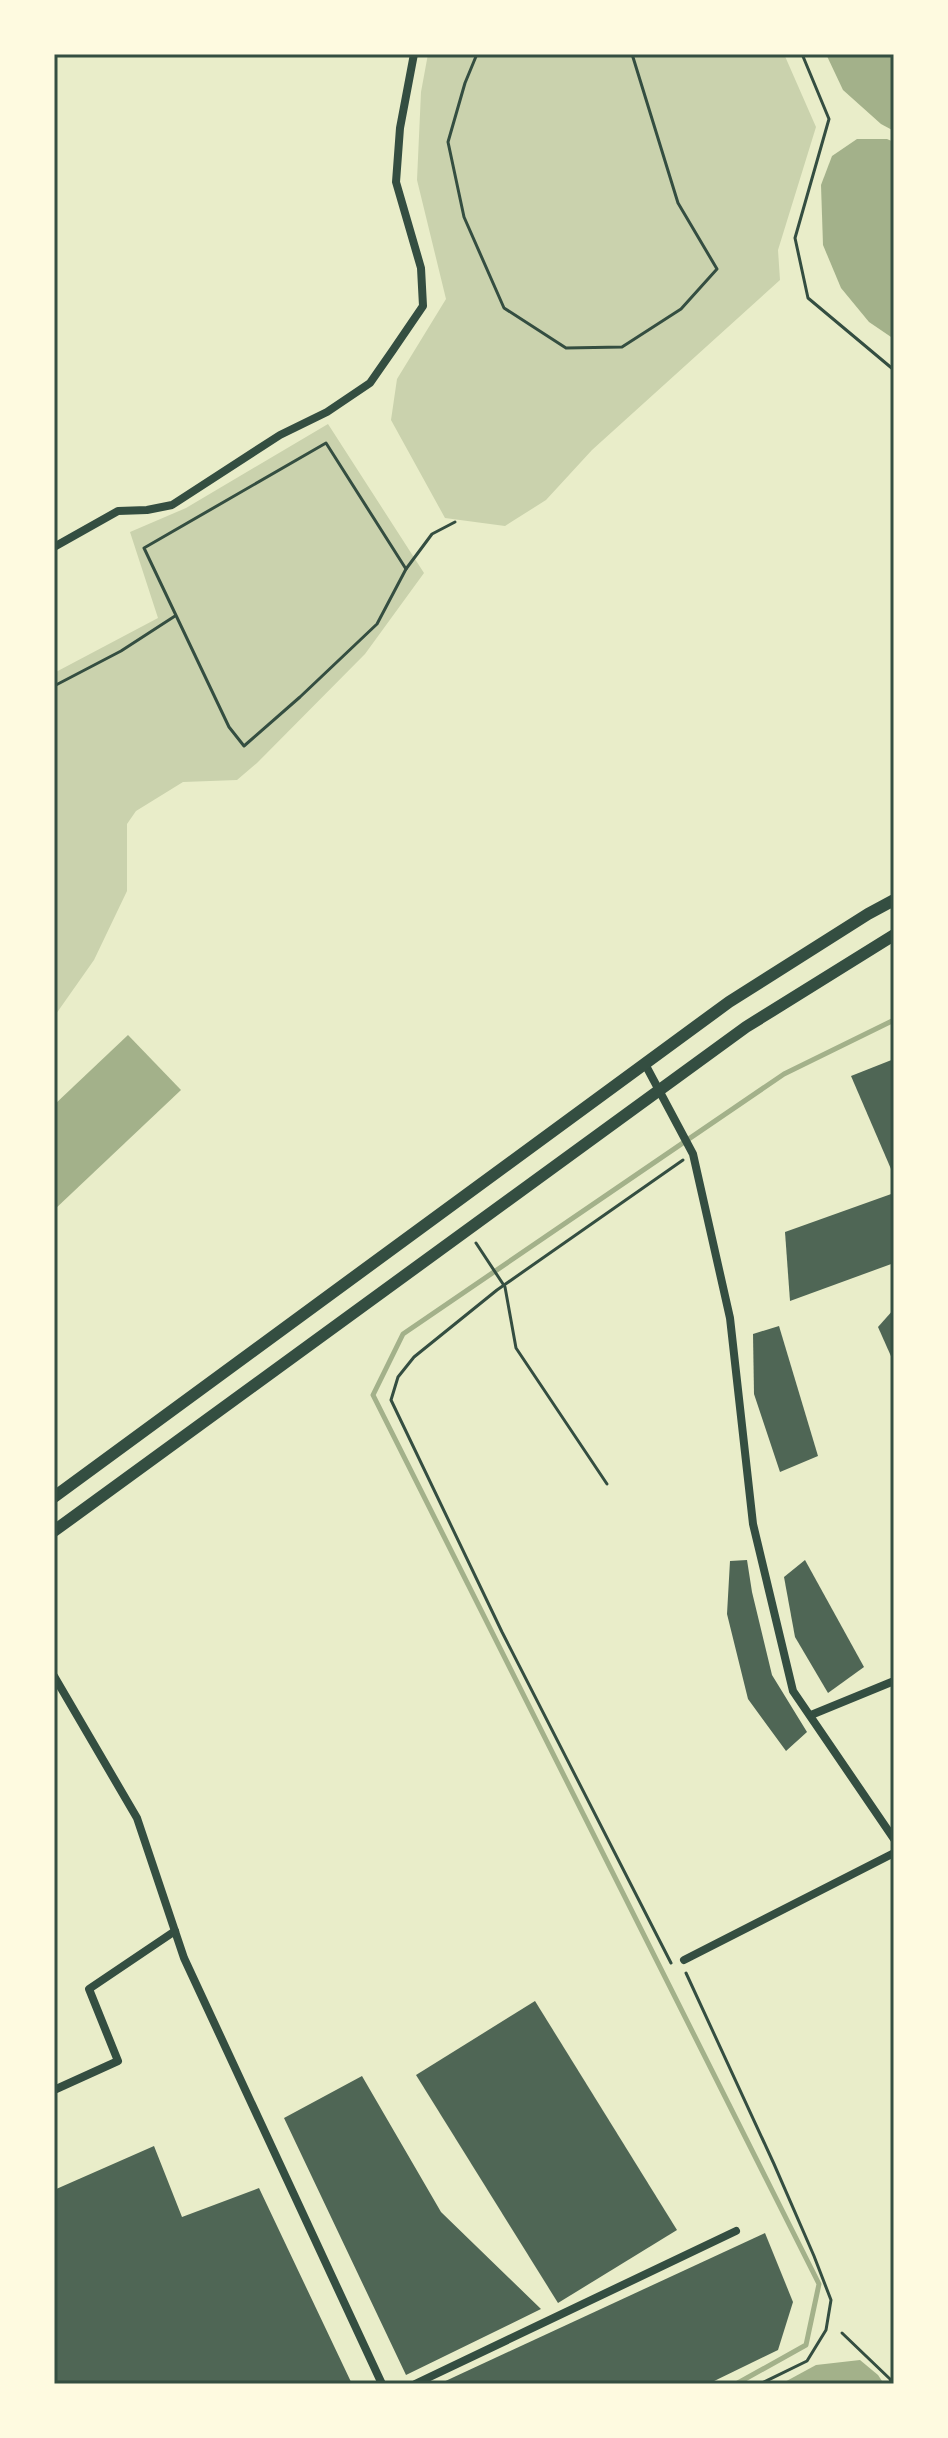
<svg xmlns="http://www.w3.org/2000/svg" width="948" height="2438" font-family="'DejaVu Sans',sans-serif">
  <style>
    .green { fill: #cad2ad }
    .water { fill: #a3b18a }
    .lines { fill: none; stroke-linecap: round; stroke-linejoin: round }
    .stream { stroke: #a3b18a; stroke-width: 5 }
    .building { fill: #4f6655 }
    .path { stroke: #344e41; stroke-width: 3 }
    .minor { stroke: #344e41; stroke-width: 8 }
    .secondary { stroke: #344e41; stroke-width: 12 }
    .neatline { fill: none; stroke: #344e41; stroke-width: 3 }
  </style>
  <rect width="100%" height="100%" fill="#e9edc9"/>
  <g class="green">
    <polygon points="428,54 784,54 816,127 778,250 780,280 592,450 546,500 505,526 445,518 391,420 397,379 446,299 417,180 421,92"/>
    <polygon points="328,424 424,573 365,654 257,763 237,780 183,782 136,811 127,824 127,891 94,960 56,1014 54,1013 54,673 158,618 130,532 186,508"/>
  </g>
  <g class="water">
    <polygon points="826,54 894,54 894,131 881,124 843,90"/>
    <polygon points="857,139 887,139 894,142 894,339 869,322 841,288 823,245 821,185 832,156"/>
    <polygon points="128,1035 181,1090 54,1210 54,1105"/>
    <polygon points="860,2360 878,2375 884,2384 781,2384 816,2365"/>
  </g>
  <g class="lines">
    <polyline class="stream" points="736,2384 806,2345 819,2284 373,1395 403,1334 784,1074 894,1020"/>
  </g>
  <g class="building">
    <polygon points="894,1059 894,1176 851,1076"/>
    <polygon points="894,1193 894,1263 790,1301 785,1232"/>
    <polygon points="894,1309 894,1363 878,1327"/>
    <polygon points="779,1326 818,1456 780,1472 754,1394 753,1334"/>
    <polygon points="747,1560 752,1592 772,1675 807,1732 786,1751 748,1699 727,1614 730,1561"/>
    <polygon points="805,1560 864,1667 828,1693 795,1637 784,1577"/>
    <polygon points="535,2001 677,2230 558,2303 416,2075"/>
    <polygon points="362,2076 441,2212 541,2309 406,2375 284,2118"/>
    <polygon points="154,2146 182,2217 259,2188 352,2384 54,2384 54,2190"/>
    <polygon points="765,2233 793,2302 778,2350 708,2384 439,2384"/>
  </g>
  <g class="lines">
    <g class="path">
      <polyline points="477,54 465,83 448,142 464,217 504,308 566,348 622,347 681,309 717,269 678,203 632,54"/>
      <polyline points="802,54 829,119 795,238 808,298 894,370"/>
      <polygon points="326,443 406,569 377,624 300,697 244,746 229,727 144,548"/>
      <polyline points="406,569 432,534 455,522"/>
      <polyline points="54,686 121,651 175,616"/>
      <polyline points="476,1243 505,1287 516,1348 607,1484"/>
      <polyline points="671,1963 502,1632 391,1400 398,1377 414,1357 497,1290 683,1160"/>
      <polyline points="686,1973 774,2164 814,2256 831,2300 826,2330 807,2361 760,2384"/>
      <polyline points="842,2333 890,2379 892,2384"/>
    </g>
    <g class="minor">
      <polyline points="54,547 118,511 147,510 172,505 280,435 327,412 370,383 393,350 423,306 421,268 396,182 400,128 414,54"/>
      <polyline points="645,1064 693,1154 730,1318 753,1524 793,1691 894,1839"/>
      <polyline points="54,1676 137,1818 184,1958 382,2384"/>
      <polyline points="811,1715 894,1681"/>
      <polyline points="684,1960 894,1853"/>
      <polyline points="54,2090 118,2061 89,1989 175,1931"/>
      <polyline points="415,2384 736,2231"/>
    </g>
    <g class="secondary">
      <polyline points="54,1497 729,1002 868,914 894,900"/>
      <polyline points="54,1531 746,1027 894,935"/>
    </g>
  </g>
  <rect width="948" height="2438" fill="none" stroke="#fefae0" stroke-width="112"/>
  <rect x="56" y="56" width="836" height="2326" class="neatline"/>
</svg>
